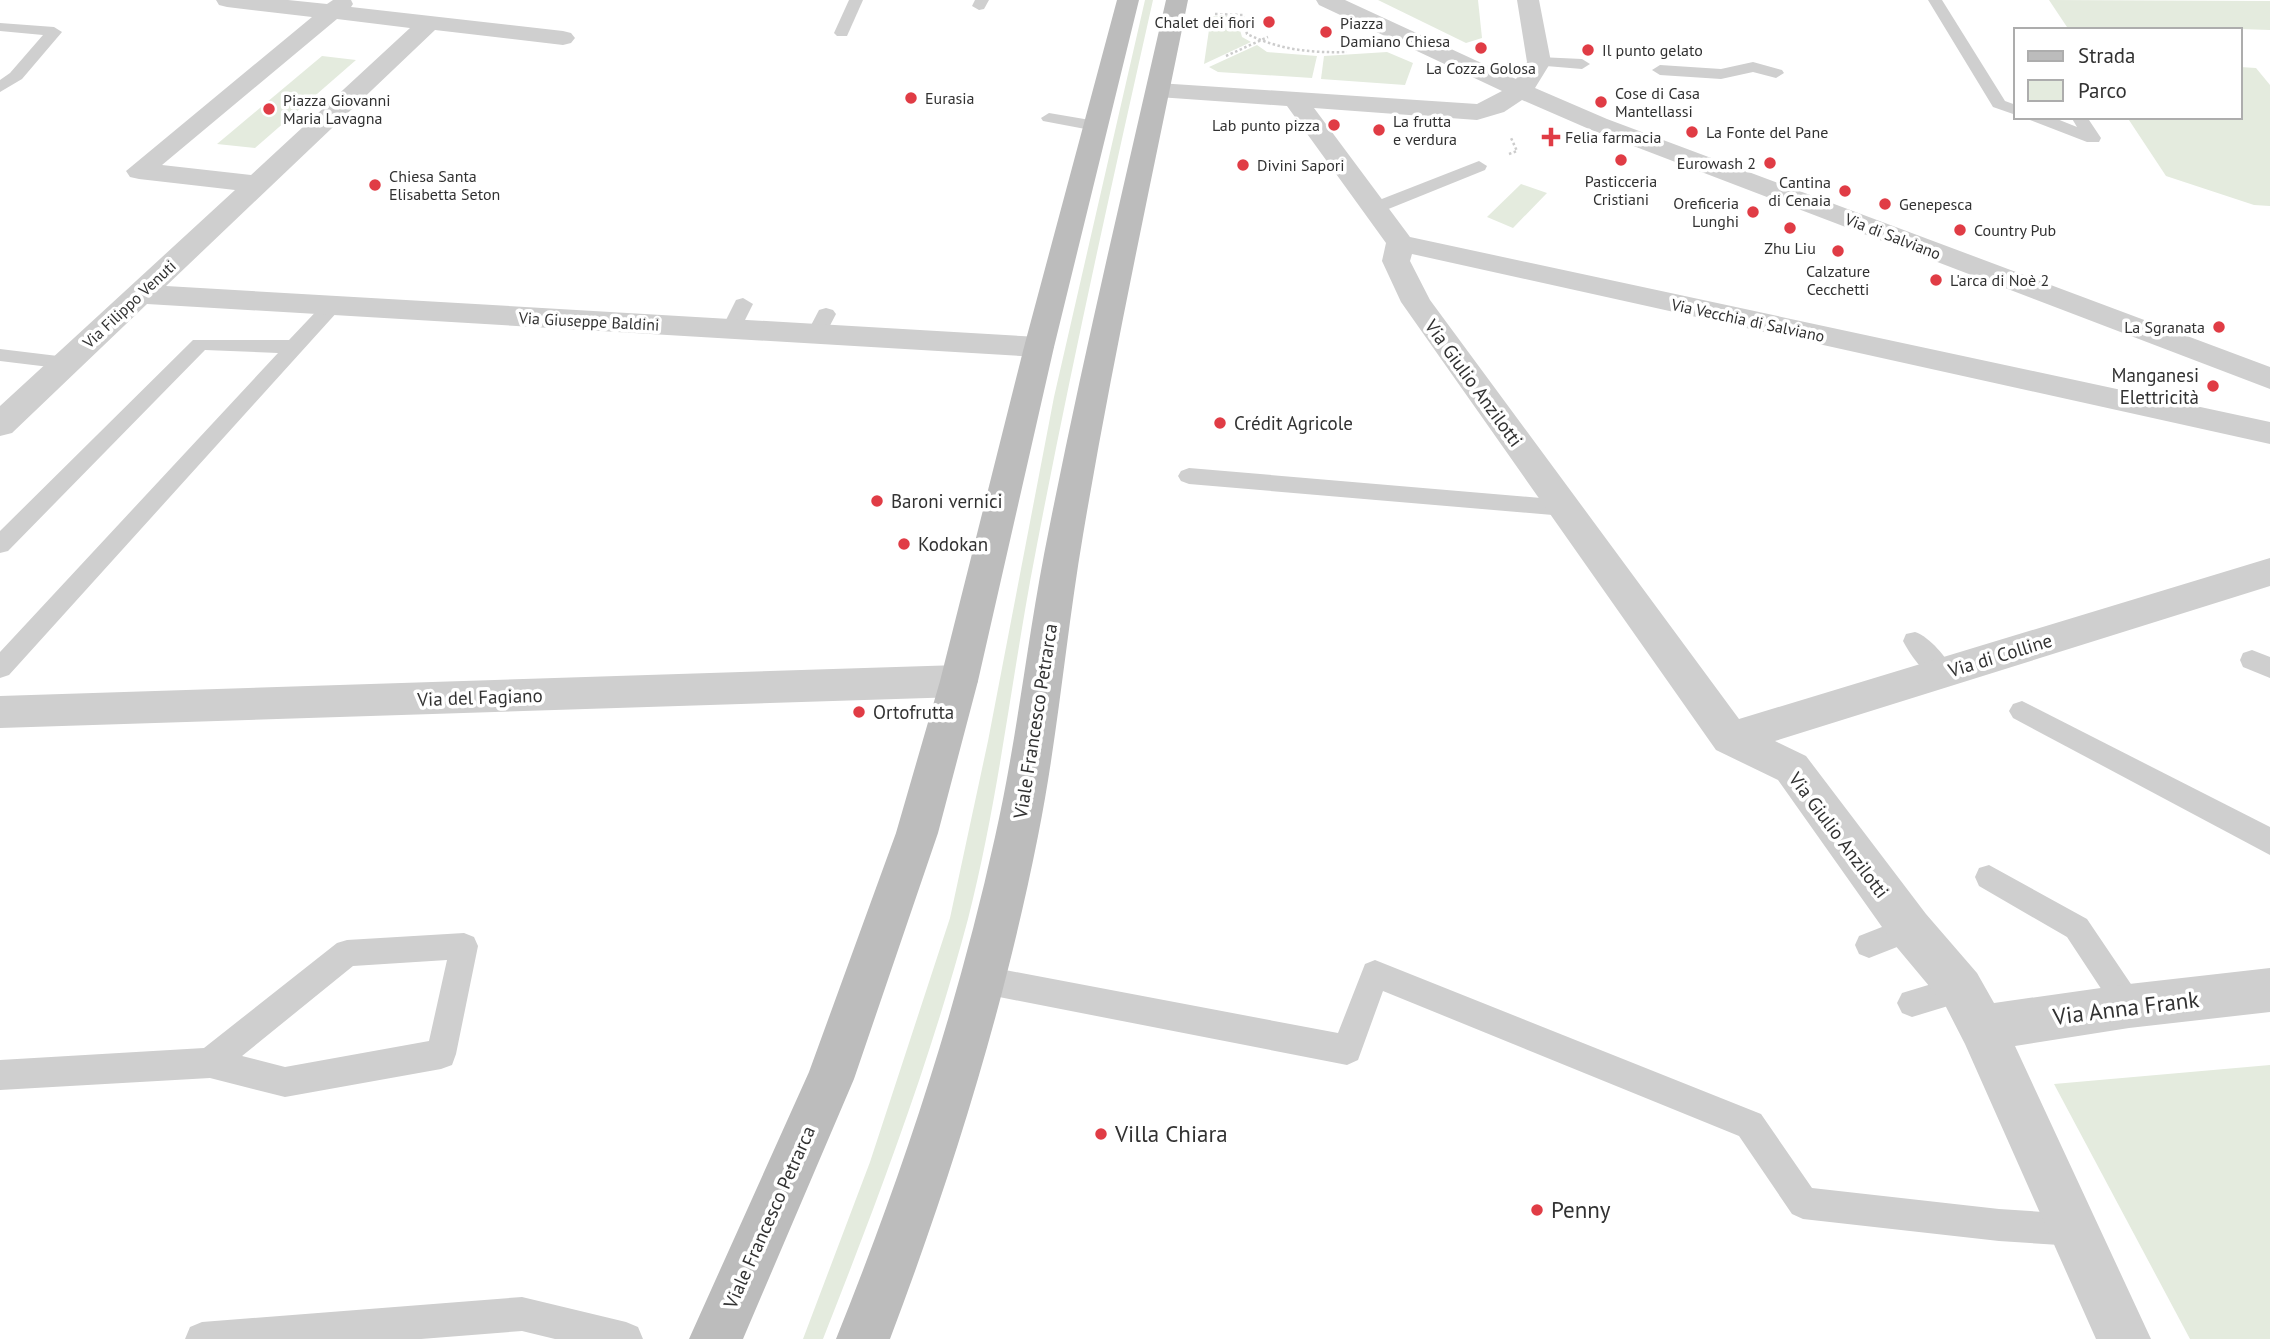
<svg xmlns="http://www.w3.org/2000/svg" width="2270" height="1339" font-family="'PT Sans',sans-serif">
  <style>
    .green { fill: #e4ebde }
    .lines { fill: none; stroke-linecap: round; stroke-linejoin: round }
    .path { stroke: #ccc; stroke-width: 2.5; stroke-dasharray: 2.5 2.5; stroke-linecap: butt }
    .service { fill: #cfcfcf; fill-rule: evenodd }
    .minor { fill: #cfcfcf; fill-rule: evenodd }
    .secondary { fill: #bcbcbc; fill-rule: evenodd }
    .poi-dot { fill: #e03c45; stroke: #fff; stroke-width: 2.5 }
    .labels { text-anchor: middle; stroke-width: 7; stroke-linejoin: round; paint-order: stroke }
    .far-poi-label { font-size: 16px; fill: #323232; stroke: #fff; text-anchor: start }
    .far-street-label { font-size: 16px; fill: #323232; stroke: #fff }
    .poi-label { font-size: 19px; fill: #323232; stroke: #fff; text-anchor: start }
    .street-label { font-size: 19px; fill: #323232; stroke: #fff }
    .near-street-label { font-size: 23px; fill: #323232; stroke: #fff }
    .near-poi-label { font-size: 23px; fill: #323232; stroke: #fff; text-anchor: start }
  </style>
  <rect width="100%" height="100%" fill="#fff"/>
  <g class="green">
    <path d="M1145,0H1153C1112,183 1071,366 1036,550C1012,673 999,798 968,919C930,1062 877,1202 823,1339H803L870,1162L950,918L988,741L1054,397Z"/>
    <polygon points="1378,0 1478,0 1482,38 1466,43"/>
    <polygon points="2049,0 2270,1 2270,30 2210,28 2211,30 2069,30"/>
    <polygon points="1211,16 1236,16 1242,37 1251,42 1204,64"/>
    <polygon points="1257,45 1267,52 1317,56 1312,78 1218,72 1209,67"/>
    <polygon points="1387,52 1413,63 1405,85 1321,79 1324,56"/>
    <polygon points="322,56 356,60 255,148 217,144"/>
    <polygon points="2240,67 2256,68 2270,85 2270,206 2254,205 2166,176 2127,117 2240,117"/>
    <polygon points="1521,184 1547,193 1513,228 1487,217"/>
    <polygon points="2270,1065 2270,1339 2190,1339 2054,1084"/>
  </g>
  <g class="lines">
    <g class="path">
      <path d="M1215,14L1243,15L1247,34C1280,50 1311,53 1347,52"/>
      <polyline points="1226,56 1268,37"/>
      <polyline points="1509,154 1517,151 1511,138"/>
    </g>
    <g class="service">
      <polygon points="849,0 863,0 847,36 837,36 834,33"/>
      <polygon points="975,0 989,0 984,9 979,10 972,6"/>
      <polygon points="1928,0 1942,0 2005,101 2016,105 2016,115 1993,107"/>
      <polygon points="0,23 54,27 62,32 22,79 0,92 0,80 10,73 43,35 0,31"/>
      <polygon points="1539,57 1582,59 1590,64 1582,69 1534,65 1531,62"/>
      <polygon points="1753,62 1782,70 1784,73 1776,78 1753,72 1721,79 1660,75 1652,70 1660,65 1721,69"/>
      <polygon points="1049,113 1096,121 1104,126 1096,131 1043,121 1041,118"/>
      <polygon points="2028,117 2052,117 2077,127 2071,117 2087,117 2101,138 2099,142 2087,142 2030,120"/>
      <polygon points="1479,161 1487,166 1485,170 1381,212 1375,213 1366,208 1369,204"/>
      <polygon points="743,298 753,304 739,332 725,332 722,328 736,300"/>
      <polygon points="332,300 339,302 342,306 339,310 9,675 0,678 0,652 278,353 205,350 8,551 0,553 0,531 193,340 289,340 325,302"/>
      <polygon points="826,308 833,310 836,314 824,337 810,337 807,333 819,310"/>
      <polygon points="0,349 66,357 73,358 76,363 73,368 66,369 0,361"/>
      <polygon points="1189,468 1564,500 1572,502 1575,508 1572,514 1564,516 1189,484 1181,481 1178,476 1181,471"/>
      <path d="M1915,632C1930,637 1947,658 1954,672L1951,679C1931,686 1912,658 1903,641L1906,634Z"/>
      <polygon points="2252,650 2270,657 2270,678 2243,667 2240,660 2243,653"/>
      <polygon points="2022,701 2270,827 2270,855 2013,718 2009,711 2013,704"/>
      <polygon points="1989,865 2087,919 2139,996 2144,1006 2139,1016 2129,1020 2119,1016 2067,937 1979,886 1975,877 1979,868"/>
      <polygon points="1910,916 1920,920 1924,929 1920,938 1869,958 1859,954 1855,945 1859,936"/>
      <path d="M464,933L474,937L478,946L456,1054L452,1065L441,1069L285,1097L210,1078L0,1090V1060L204,1048L337,943L347,940ZM447,960L429,1041L285,1067L242,1056L353,966Z"/>
      <polygon points="1375,960 1761,1114 1812,1188 1999,1209 2075,1214 2087,1218 2091,1230 2087,1242 2075,1246 1999,1241 1803,1219 1792,1214 1739,1136 1383,991 1358,1060 1347,1065 984,994 974,990 969,980 974,970 984,966 1338,1033 1365,964"/>
      <polygon points="1961,975 1971,979 1976,989 1971,999 1912,1017 1902,1013 1897,1003 1902,993"/>
      <polygon points="522,1297 626,1322 638,1327 643,1339 555,1339 522,1331 421,1339 185,1339 190,1327 202,1322"/>
    </g>
    <g class="minor">
      <path d="M216,0H288L327,4L333,0H351L353,4L351,7L563,31L571,33L575,38L571,43L563,45L435,30L166,286L1039,337L1050,340L1054,347L1050,354L1039,357L147,304L12,433L0,436V406L235,190L139,179L130,177L126,171L312,17L227,7L219,5ZM337,19L410,28L251,175L162,165Z"/>
      <polygon points="1316,0 1345,0 1516,79 1527,62 1517,0 1539,0 1551,62 1535,88 1607,119 2270,367 2270,389 1589,129 1522,100 1504,112 1477,120 1314,108 1410,237 2270,422 2270,444 1412,254 1410,261 1430,300 1739,719 2270,558 2270,586 1775,741 1806,756 1926,914 1977,973 1994,1003 2129,984 2270,968 2270,1012 2129,1028 2015,1046 2151,1339 2096,1339 1965,1044 1945,1005 1894,944 1778,780 1716,750 1401,302 1382,261 1386,243 1287,106 1158,97 1149,95 1146,90 1149,85 1158,83 1477,104 1502,91 1319,5"/>
      <polygon points="959,665 973,670 978,681 973,692 959,697 0,728 0,696"/>
    </g>
    <g class="secondary">
      <polygon points="1117,0 1139,0 1054,347 978,681 938,833 854,1079 743,1339 689,1339 809,1072 896,833 940,681 1024,347"/>
      <path d="M1166,0H1188C1152,178 1113,356 1083,535C1066,635 1058,736 1038,836C1004,1008 952,1175 890,1339H836C902,1175 957,1009 995,837C1018,735 1028,631 1049,529C1084,352 1126,176 1166,0Z"/>
    </g>
  </g>
  <g class="poi-dot">
    <circle cx="1269" cy="22" r="7"/>
    <circle cx="1326" cy="32" r="7"/>
    <circle cx="1481" cy="48" r="7"/>
    <circle cx="1588" cy="50" r="7"/>
    <circle cx="911" cy="98" r="7"/>
    <circle cx="1601" cy="102" r="7"/>
    <circle cx="269" cy="109" r="7"/>
    <circle cx="1334" cy="125" r="7"/>
    <circle cx="1379" cy="130" r="7"/>
    <circle cx="1692" cy="132" r="7"/>
    <path d="M1547.5 126.5h7v7h7v7h-7v7h-7v-7h-7v-7h7z"/>
    <circle cx="1621" cy="160" r="7"/>
    <circle cx="1770" cy="163" r="7"/>
    <circle cx="1243" cy="165" r="7"/>
    <circle cx="375" cy="185" r="7"/>
    <circle cx="1845" cy="191" r="7"/>
    <circle cx="1885" cy="204" r="7"/>
    <circle cx="1753" cy="212" r="7"/>
    <circle cx="1790" cy="228" r="7"/>
    <circle cx="1960" cy="230" r="7"/>
    <circle cx="1838" cy="251" r="7"/>
    <circle cx="1936" cy="280" r="7"/>
    <circle cx="2219" cy="327" r="7"/>
    <circle cx="2213" cy="386" r="7"/>
    <circle cx="1220" cy="423" r="7"/>
    <circle cx="877" cy="501" r="7"/>
    <circle cx="904" cy="544" r="7"/>
    <circle cx="859" cy="712" r="7"/>
    <circle cx="1101" cy="1134" r="7"/>
    <circle cx="1537" cy="1210" r="7"/>
  </g>
  <g class="labels">
    <g class="far-poi-label">
      <text x="1255" y="28" text-anchor="end">Chalet dei fiori</text>
      <text x="1340" y="29">Piazza<tspan x="1340" dy="18">Damiano Chiesa</tspan></text>
      <text x="1602" y="56">Il punto gelato</text>
      <text x="1481" y="74" text-anchor="middle">La Cozza Golosa</text>
      <text x="1615" y="99">Cose di Casa<tspan x="1615" dy="18">Mantellassi</tspan></text>
      <text x="925" y="104">Eurasia</text>
      <text x="283" y="106">Piazza Giovanni<tspan x="283" dy="18">Maria Lavagna</tspan></text>
      <text x="1393" y="127">La frutta<tspan x="1393" dy="18">e verdura</tspan></text>
      <text x="1320" y="131" text-anchor="end">Lab punto pizza</text>
      <text x="1706" y="138">La Fonte del Pane</text>
      <text x="1565" y="143">Felia farmacia</text>
      <text x="1756" y="169" text-anchor="end">Eurowash 2</text>
      <text x="1257" y="171">Divini Sapori</text>
      <text x="389" y="182">Chiesa Santa<tspan x="389" dy="18">Elisabetta Seton</tspan></text>
      <text x="1621" y="187" text-anchor="middle">Pasticceria<tspan x="1621" dy="18">Cristiani</tspan></text>
      <text x="1831" y="188" text-anchor="end">Cantina<tspan x="1831" dy="18">di Cenaia</tspan></text>
      <text x="1739" y="209" text-anchor="end">Oreficeria<tspan x="1739" dy="18">Lunghi</tspan></text>
      <text x="1899" y="210">Genepesca</text>
      <text x="1974" y="236">Country Pub</text>
      <text x="1790" y="254" text-anchor="middle">Zhu Liu</text>
      <text x="1838" y="277" text-anchor="middle">Calzature<tspan x="1838" dy="18">Cecchetti</tspan></text>
      <text x="1950" y="286">L'arca di Noè 2</text>
      <text x="2205" y="333" text-anchor="end">La Sgranata</text>
    </g>
    <g class="far-street-label">
      <text transform="translate(1893 236) rotate(21)" y="6">Via di Salviano</text>
      <text transform="translate(129 304) rotate(-43)" y="6">Via Filippo Venuti</text>
      <text transform="translate(1748 320) rotate(12)" y="6">Via Vecchia di Salviano</text>
      <text transform="translate(589 321) rotate(3)" y="6">Via Giuseppe Baldini</text>
    </g>
    <g class="poi-label">
      <text x="2199" y="382" text-anchor="end">Manganesi<tspan x="2199" dy="22">Elettricità</tspan></text>
      <text x="1234" y="430">Crédit Agricole</text>
      <text x="891" y="508">Baroni vernici</text>
      <text x="918" y="551">Kodokan</text>
      <text x="873" y="719">Ortofrutta</text>
    </g>
    <g class="street-label">
      <text transform="translate(1474 383) rotate(54)" y="7">Via Giulio Anzilotti</text>
      <text transform="translate(2000 655) rotate(-17)" y="7">Via di Colline</text>
      <text transform="translate(480 697) rotate(-2)" y="7">Via del Fagiano</text>
      <text transform="translate(1035 721) rotate(-81)" y="7">Viale Francesco Petrarca</text>
      <text transform="translate(1839 835) rotate(53)" y="7">Via Giulio Anzilotti</text>
      <text transform="translate(769 1217) rotate(-66)" y="7">Viale Francesco Petrarca</text>
    </g>
    <g class="near-street-label">
      <text transform="translate(2126 1008) rotate(-7)" y="8">Via Anna Frank</text>
    </g>
    <g class="near-poi-label">
      <text x="1115" y="1142">Villa Chiara</text>
      <text x="1551" y="1218">Penny</text>
    </g>
  </g>
  <rect x="2014" y="28" width="228" height="91" fill="#ffffff" stroke="#adadad" stroke-width="2"/>
  <rect x="2028" y="51" width="35" height="10" fill="#bcbcbc" stroke="#adadad" stroke-width="2"/>
  <text x="2078" y="63" font-size="21" fill="#323232">Strada</text>
  <rect x="2028" y="80" width="35" height="21" fill="#e4ebde" stroke="#adadad" stroke-width="2"/>
  <text x="2078" y="98" font-size="21" fill="#323232">Parco</text>
</svg>
